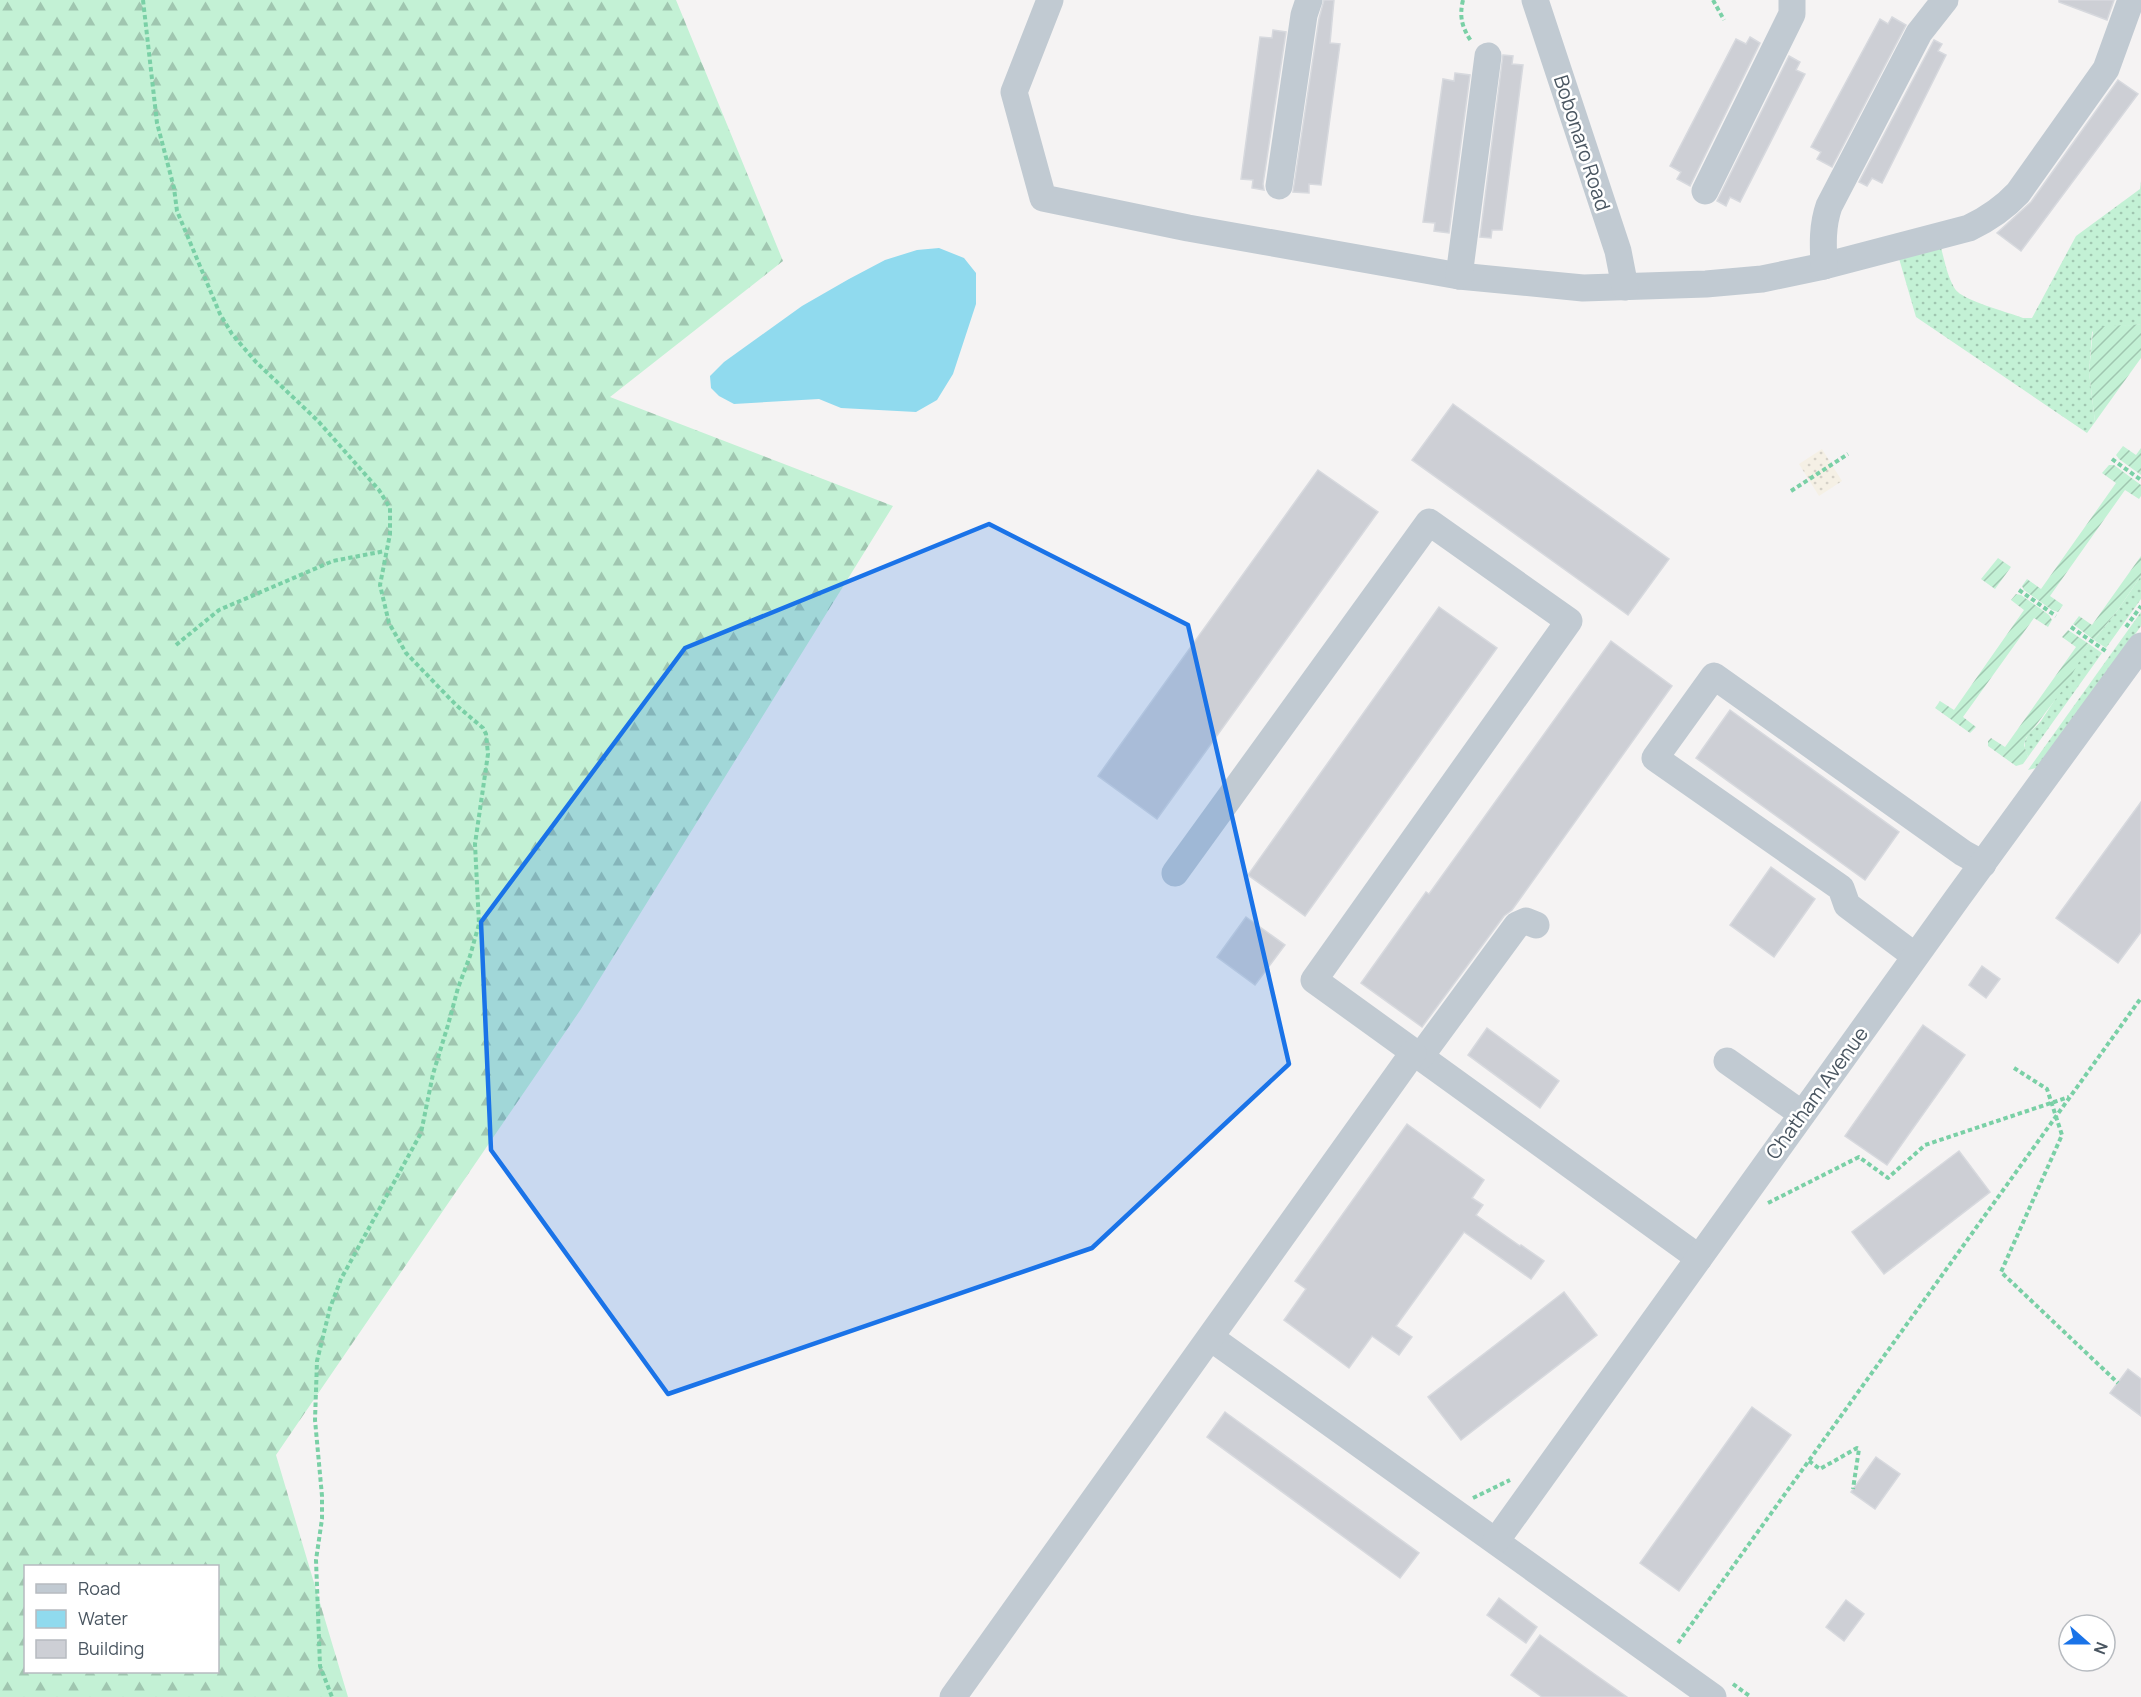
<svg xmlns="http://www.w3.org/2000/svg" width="2141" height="1697" font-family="Manrope,sans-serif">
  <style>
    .grass { fill: url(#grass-dots) }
    .forest { fill: url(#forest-firs); fill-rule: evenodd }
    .sand { fill: url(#sand-dots) }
    .garden { fill: url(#garden-furrows) }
    .water { fill: #90daee }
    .building { fill: #cdcfd5; stroke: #d7d9de; stroke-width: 1.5 }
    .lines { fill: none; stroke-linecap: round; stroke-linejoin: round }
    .path { stroke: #7ad0a6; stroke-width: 4; stroke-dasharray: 4.5 3; stroke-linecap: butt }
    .minor { stroke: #c1cad2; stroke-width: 27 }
    .marked { fill: #1a73e8; fill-opacity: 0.2; stroke: #1a73e8; stroke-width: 4.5; stroke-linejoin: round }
    .labels { text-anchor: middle; stroke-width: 5; stroke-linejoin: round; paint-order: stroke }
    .street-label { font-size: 20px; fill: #4a5661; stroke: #fff }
  </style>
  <defs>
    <pattern id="grass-dots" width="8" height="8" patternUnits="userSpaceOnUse" patternTransform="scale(1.5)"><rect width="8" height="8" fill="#c3f1d5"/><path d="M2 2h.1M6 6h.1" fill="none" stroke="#a0c6b0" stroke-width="1.8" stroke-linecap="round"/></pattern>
    <pattern id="forest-firs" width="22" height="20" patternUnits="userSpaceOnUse" patternTransform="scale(1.5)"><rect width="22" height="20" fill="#c3f1d5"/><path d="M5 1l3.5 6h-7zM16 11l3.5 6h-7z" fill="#a0c6b0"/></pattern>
    <pattern id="sand-dots" width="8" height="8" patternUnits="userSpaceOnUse" patternTransform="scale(1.5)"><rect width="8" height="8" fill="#f5f0e5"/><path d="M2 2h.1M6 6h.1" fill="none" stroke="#d4d0c7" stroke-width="1.8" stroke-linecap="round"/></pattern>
    <pattern id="garden-furrows" width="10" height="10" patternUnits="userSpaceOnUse" patternTransform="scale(1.5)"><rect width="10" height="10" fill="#c3f1d5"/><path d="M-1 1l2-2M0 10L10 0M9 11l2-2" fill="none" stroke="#a0c6b0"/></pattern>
  </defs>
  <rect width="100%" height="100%" fill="#f5f3f3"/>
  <g class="grass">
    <path d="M2141,181V324C2125,328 2106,323 2092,332L2089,372L2095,422L2087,433L1916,317L1898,255L1940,244C1944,258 1947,276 1955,289C1963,301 2008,312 2023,318H2032L2076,236L2140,189Z"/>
    <polygon points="2141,576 2141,599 2106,648 2094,640 2117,611"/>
    <polygon points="2141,612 2141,626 2040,767 2028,770"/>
    <path d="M2089,644L2102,653L2028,757C2026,751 2023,745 2026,739C2029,732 2036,727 2041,721C2058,696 2073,670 2089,644Z"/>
  </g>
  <path class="forest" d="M0,0H676L783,261L610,397L893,506L581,1009L276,1455L348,1697H0ZM26,1566H218V1672H26Z"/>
  <polygon class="sand" points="1822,449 1842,481 1819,496 1799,464"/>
  <g class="garden">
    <path d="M2141,324V358L2095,422L2089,372L2093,330C2107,323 2125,327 2141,324Z"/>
    <polygon points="2123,446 2136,455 2141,448 2141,475 2119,459 2116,455"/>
    <polygon points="2109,465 2114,465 2141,485 2141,496 2139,499 2125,490 2050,596 2063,605 2058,612 2052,610 2024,590 2022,586 2027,579 2041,589 2116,483 2102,473"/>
    <polygon points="2141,556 2141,576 2117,611 2094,640 2073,624 2079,616 2092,625"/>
    <polygon points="1998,558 2011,567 1995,589 1981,579"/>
    <polygon points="2016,594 2021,595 2049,615 2052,620 2048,627 2034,618 1963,717 1976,727 1970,733 1935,708 1940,701 1954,710 2024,610 2011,600"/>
    <polygon points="2068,630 2089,644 2065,687 2026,738 2024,745 2028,757 2023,764 2016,766 1988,746 1988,741 1991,738 2005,747 2076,647 2062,637"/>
  </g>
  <polygon class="water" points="939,248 964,258 976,273 976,304 953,374 937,400 916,412 841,408 819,399 734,404 719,396 711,388 710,376 724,362 802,306 849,279 885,260 917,250"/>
  <g class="building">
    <polygon points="1324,0 1334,0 1330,43 1340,44 1321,185 1309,184 1309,193 1293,192 1319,19"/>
    <polygon points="2059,0 2114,0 2107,20 2059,2"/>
    <polygon points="1892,17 1906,25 1832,167 1817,159 1821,152 1811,147 1880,19 1888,24"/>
    <polygon points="1273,30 1286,32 1263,184 1264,190 1252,188 1253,180 1241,179 1260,37 1272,38"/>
    <polygon points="1750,37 1760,43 1690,186 1677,179 1681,172 1670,166 1736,39 1746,44"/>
    <polygon points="1934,40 1942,44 1938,51 1946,55 1882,183 1872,178 1867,186 1859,182"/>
    <polygon points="1503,55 1513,56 1512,64 1523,65 1502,230 1492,230 1491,238 1480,237"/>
    <polygon points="1789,56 1800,62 1796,70 1805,74 1740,202 1730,197 1726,206 1717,201"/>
    <polygon points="1455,73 1470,75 1449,233 1434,231 1435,223 1423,222 1443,79 1454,81"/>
    <polygon points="2118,80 2138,94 2021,251 1997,233 2031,202"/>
    <polygon points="1453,404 1669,559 1628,615 1412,460"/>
    <polygon points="1318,470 1378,512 1157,819 1098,776"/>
    <polygon points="1439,607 1497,648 1305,916 1248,875"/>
    <polygon points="1611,641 1672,686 1512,910 1504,916 1422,1027 1361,983 1426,892 1429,894"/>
    <polygon points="1730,710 1899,832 1865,880 1696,758"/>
    <polygon points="2141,802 2141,932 2118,963 2056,918"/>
    <polygon points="1771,867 1815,899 1774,957 1730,925"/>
    <polygon points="1246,917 1285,945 1255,985 1217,957"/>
    <polygon points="1982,966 2000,979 1986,998 1969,985"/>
    <polygon points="1923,1025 1965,1055 1887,1165 1845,1136"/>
    <polygon points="1487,1028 1559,1081 1540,1108 1468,1055"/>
    <polygon points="1407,1124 1484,1180 1472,1198 1483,1205 1476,1215 1520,1246 1521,1245 1544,1261 1531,1279 1464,1232 1396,1326 1412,1337 1399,1355 1372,1336 1349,1368 1284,1320 1306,1289 1295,1281"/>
    <polygon points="1959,1151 1990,1192 1884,1274 1852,1232"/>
    <polygon points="1564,1292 1597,1335 1461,1440 1428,1397"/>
    <polygon points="2128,1369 2141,1379 2141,1416 2110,1393"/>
    <polygon points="1752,1407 1791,1435 1679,1591 1640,1563"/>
    <polygon points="1225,1412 1419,1553 1400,1578 1207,1437"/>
    <polygon points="1876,1457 1900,1474 1875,1509 1851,1492"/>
    <polygon points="1499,1598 1537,1627 1526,1643 1487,1615"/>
    <polygon points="1846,1600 1864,1614 1844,1641 1826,1627"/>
    <polygon points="1540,1635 1593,1673 1627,1697 1542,1697 1511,1675"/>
  </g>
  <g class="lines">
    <g class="path">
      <polyline points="143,0 157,123 174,188 177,211 220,314 232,334 256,362 318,421 379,490 390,508 390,534 380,585 389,623 406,653 456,705 483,728 486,734 488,754 475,844 479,924 470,956 458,988 448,1025 433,1074 421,1133 341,1279 330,1308 317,1361 315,1420 322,1496 322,1519 316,1560 320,1666 332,1697"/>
      <path d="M1463,0C1459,17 1462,27 1471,41"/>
      <polyline points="1713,0 1724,20"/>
      <polyline points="2112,459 2141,480"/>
      <polyline points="1791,491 1848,454"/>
      <polyline points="2019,590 2056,616"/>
      <polyline points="2071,627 2107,652"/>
      <polyline points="2126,627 2141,606"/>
      <polyline points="176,645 219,610 333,561 385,551"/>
      <polyline points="2014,1068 2047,1089 2062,1135 2001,1272 2118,1383"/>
      <polyline points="1768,1203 1859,1157 1888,1178 1925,1145 2069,1097"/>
      <polyline points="1809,1461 1820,1469 1857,1448 1859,1449 1853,1489"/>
      <polyline points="1473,1498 1510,1480"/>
      <polyline points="1678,1643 2141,998"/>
      <polyline points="1733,1684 1751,1697"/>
    </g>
    <g class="minor">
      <path d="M1050,0L1014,92L1043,198L1188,228L1459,276L1583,288L1706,284L1762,279L1824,266L1969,228C1988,219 2003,209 2018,193L2106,69L2131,0"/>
      <polyline points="1535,0 1618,251 1625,287"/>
      <polyline points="1279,186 1304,15 1309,0"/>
      <polyline points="1705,191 1792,14 1792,0"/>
      <path d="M1824,266C1823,245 1822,226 1829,206L1919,33L1945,0"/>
      <polyline points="1459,276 1488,56"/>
      <polyline points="1175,873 1429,522 1569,621 1314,980 1699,1258"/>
      <polyline points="1915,956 1847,905 1841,888 1655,758 1714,676 1963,853 1983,864"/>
      <polyline points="1420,1057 1517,925 1526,921 1536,925"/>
      <polyline points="1727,1061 1802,1114"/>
      <polyline points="1211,1338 1713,1697"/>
      <polyline points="1496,1541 1956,900 2141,646"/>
      <polyline points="953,1697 1413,1053"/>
    </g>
  </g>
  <path class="marked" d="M989,524L1188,625L1289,1064L1092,1248L668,1394L491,1150L481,922L685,648Z"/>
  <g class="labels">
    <g class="street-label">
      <text transform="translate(1582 143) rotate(72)" y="7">Bobonaro Road</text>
      <text transform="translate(1817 1093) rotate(-54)" y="7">Chatham Avenue</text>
    </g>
  </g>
  <rect x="24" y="1565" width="195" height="108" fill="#ffffff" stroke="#b7bbc0" stroke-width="1.5"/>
  <rect x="36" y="1584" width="30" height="9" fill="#c1cad2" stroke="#b7bbc0" stroke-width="1.5"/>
  <text x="78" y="1595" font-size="18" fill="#4a5661">Road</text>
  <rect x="36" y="1610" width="30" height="18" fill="#90daee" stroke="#b7bbc0" stroke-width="1.5"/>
  <text x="78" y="1625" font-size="18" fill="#4a5661">Water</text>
  <rect x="36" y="1640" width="30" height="18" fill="#cdcfd5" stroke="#b7bbc0" stroke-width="1.5"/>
  <text x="78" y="1655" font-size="18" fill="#4a5661">Building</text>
  <g transform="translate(2087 1643) rotate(111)"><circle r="28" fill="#ffffff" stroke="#b7bbc0" stroke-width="1.5"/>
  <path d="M0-4.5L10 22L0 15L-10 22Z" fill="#1a73e8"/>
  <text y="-9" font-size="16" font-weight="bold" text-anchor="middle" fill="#4a5661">N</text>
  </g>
</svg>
